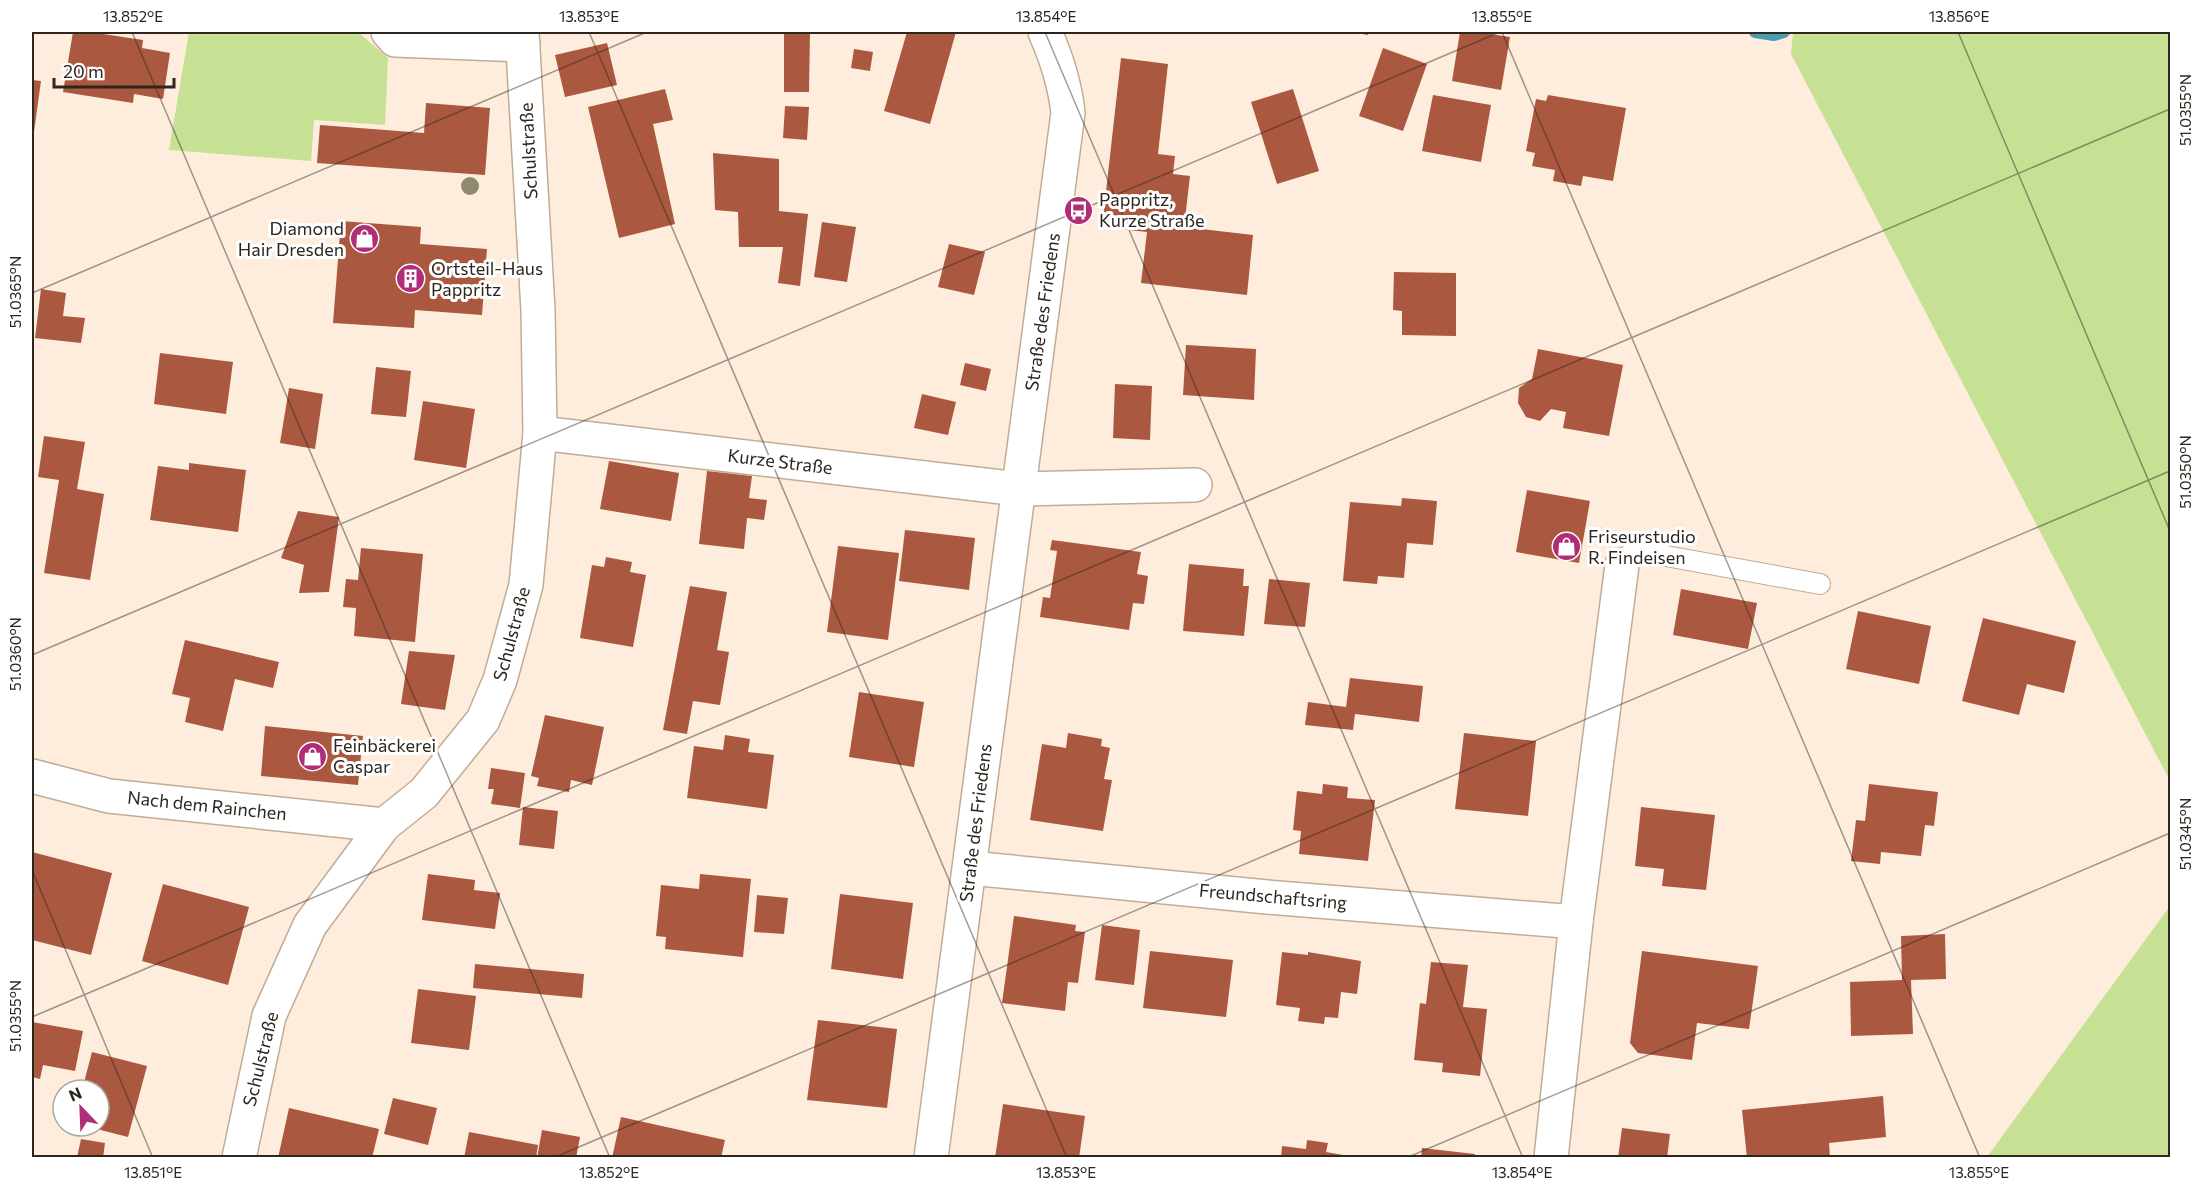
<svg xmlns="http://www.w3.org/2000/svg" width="2202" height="1189" font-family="Commissioner,sans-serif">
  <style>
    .green { fill: #c6e193 }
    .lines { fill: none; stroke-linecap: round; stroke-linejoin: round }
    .stream { stroke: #4a9db0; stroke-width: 12 }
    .building { fill: #ab5840 }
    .service-casing { stroke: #c0ac98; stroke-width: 22 }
    .minor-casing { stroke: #c0ac98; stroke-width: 36 }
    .tertiary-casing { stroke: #c0ac98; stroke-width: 36 }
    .service { stroke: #fff; stroke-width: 20 }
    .minor { stroke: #fff; stroke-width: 33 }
    .tertiary { stroke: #fff; stroke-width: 33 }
    .tree { fill: #8c8b6f }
    .ticks { fill: none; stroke: #2d261e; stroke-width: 1.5; stroke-opacity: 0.45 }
    .labels { text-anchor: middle; stroke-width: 6; stroke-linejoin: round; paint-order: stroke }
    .street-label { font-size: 18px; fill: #2d261e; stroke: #fff }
    .poi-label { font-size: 18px; fill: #2d261e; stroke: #fff; text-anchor: start }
    .neatline { fill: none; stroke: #2d261e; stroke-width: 2 }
    .ticks-label { font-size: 15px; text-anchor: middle; fill: #2d261e }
  </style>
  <rect width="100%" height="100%" fill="#feeddc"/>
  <g class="green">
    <polygon points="189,32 358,32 388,58 385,125 314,120 311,161 169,150"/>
    <polygon points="1793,32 2170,32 2170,781 1791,54"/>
    <polygon points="2170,906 2170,1157 1987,1157"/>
  </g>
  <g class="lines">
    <polyline class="stream" points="1755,32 1774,35 1784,32"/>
  </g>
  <g class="building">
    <polygon points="73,32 90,32 143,40 142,48 170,53 163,99 134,94 133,103 63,92"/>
    <polygon points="784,32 810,32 809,92 784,92"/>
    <polygon points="907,32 956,32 930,124 884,111"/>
    <polygon points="1351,32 1368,32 1368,35"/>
    <polygon points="1460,32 1477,32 1510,37 1501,90 1452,81"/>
    <polygon points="607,43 617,85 565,97 555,55"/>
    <polygon points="1383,48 1427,64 1403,131 1359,116"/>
    <polygon points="854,49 873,52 870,71 851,68"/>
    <polygon points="1121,58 1168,64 1158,154 1175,156 1173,174 1190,176 1184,227 1253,235 1247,295 1141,283 1147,232 1102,227"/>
    <polygon points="32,80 41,81 33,139 32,139"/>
    <polygon points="665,89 673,120 653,124 675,224 619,238 588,107"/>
    <polygon points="1293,89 1319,171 1277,184 1251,102"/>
    <polygon points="1433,95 1491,105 1481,162 1422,151"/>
    <polygon points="1548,95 1626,108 1613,181 1583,176 1581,186 1553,181 1555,170 1532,166 1535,153 1526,151 1536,99 1546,101"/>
    <polygon points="426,103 490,108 485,175 317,163 320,125 424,133"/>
    <polygon points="785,106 809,107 807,140 783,138"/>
    <polygon points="713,153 779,159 779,211 808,214 800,286 778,283 783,247 739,247 738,212 715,210"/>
    <polygon points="341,221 421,227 420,244 487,249 482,315 415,310 414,328 333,323"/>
    <polygon points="822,222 856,227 847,282 814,277"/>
    <polygon points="949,244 985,252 974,295 938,287"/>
    <polygon points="1394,272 1456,273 1456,336 1402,335 1402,311 1393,310"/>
    <polygon points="41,289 66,293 63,316 85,318 81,343 35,338"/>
    <polygon points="1186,345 1256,349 1254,400 1183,395"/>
    <polygon points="1538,349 1623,365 1609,436 1563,428 1566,412 1551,409 1540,421 1526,417 1518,403 1519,388 1532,379"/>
    <polygon points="160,353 233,362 226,414 154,404"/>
    <polygon points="965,363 991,369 986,391 960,385"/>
    <polygon points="376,367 411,371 406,417 371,414"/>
    <polygon points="1115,384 1152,386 1150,440 1113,438"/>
    <polygon points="289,388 323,394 315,449 280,443"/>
    <polygon points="922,394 956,402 948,435 914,428"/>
    <polygon points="423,401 475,409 466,468 414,460"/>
    <polygon points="44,436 85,442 77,489 104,494 90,580 44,573 59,480 38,477"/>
    <polygon points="609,461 679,473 671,521 600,509"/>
    <polygon points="189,463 246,470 238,532 150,520 158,466 189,470"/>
    <polygon points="707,471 752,476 749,498 767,500 764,520 747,518 744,549 699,544"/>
    <polygon points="1527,490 1590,501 1579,563 1516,552"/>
    <polygon points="1402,498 1437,501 1433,545 1407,543 1404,578 1378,576 1377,584 1343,581 1350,502 1401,506"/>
    <polygon points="298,511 339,517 329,592 299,593 304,565 281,558"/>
    <polygon points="905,530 975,538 969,590 899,581"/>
    <polygon points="1052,540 1141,552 1137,574 1148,576 1144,604 1133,603 1129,630 1040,617 1043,597 1050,598 1057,551 1050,550"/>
    <polygon points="838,546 899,553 888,640 827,632"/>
    <polygon points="361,548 423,554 415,642 354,636 356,608 343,607 346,579 358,580"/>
    <polygon points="606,557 632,562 630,572 646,575 633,647 580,638 592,565 604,567"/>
    <polygon points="1189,564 1244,569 1243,586 1249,586 1244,636 1183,631"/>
    <polygon points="1269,579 1310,583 1305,627 1264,624"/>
    <polygon points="690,586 727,592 717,650 729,652 720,705 693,701 687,734 663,730"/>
    <polygon points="1681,589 1757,603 1748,649 1673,635"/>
    <polygon points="1858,611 1931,626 1919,684 1846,669"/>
    <polygon points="1983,618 2076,641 2064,693 2027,684 2019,715 1962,701"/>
    <polygon points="185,640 279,662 273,688 235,679 223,731 185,722 190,698 172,694"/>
    <polygon points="409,651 455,655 445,710 401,704"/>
    <polygon points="1350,678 1423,686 1419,722 1355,714 1353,730 1305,725 1308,702 1346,707"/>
    <polygon points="859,692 924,702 914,767 849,757"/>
    <polygon points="545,715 604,727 592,785 571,780 569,792 537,786 539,778 531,776"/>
    <polygon points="265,726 363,736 358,785 261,776"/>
    <polygon points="1068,733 1102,739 1101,746 1110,748 1104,779 1112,780 1103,831 1030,820 1042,744 1066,748"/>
    <polygon points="1464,733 1536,741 1528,816 1455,809"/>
    <polygon points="725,735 750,739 748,752 774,755 767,809 687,798 694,746 723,750"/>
    <polygon points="491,768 525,773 520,808 491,804 494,789 488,789"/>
    <polygon points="1323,784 1348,787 1347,798 1375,800 1368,861 1299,854 1301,831 1293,830 1297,791 1322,794"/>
    <polygon points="1869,784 1938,792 1934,826 1925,825 1921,856 1881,852 1880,864 1851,861 1856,820 1865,821"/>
    <polygon points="523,807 558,811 554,849 519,845"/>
    <polygon points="1641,807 1715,815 1706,890 1662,886 1664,869 1635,866"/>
    <polygon points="32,852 112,873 91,955 32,940"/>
    <polygon points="428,874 475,880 474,890 500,893 495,929 422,920"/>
    <polygon points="700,874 751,879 743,957 665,949 666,937 656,936 661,885 699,889"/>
    <polygon points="163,884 249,907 228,985 142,961"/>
    <polygon points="840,894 913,903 903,979 831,969"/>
    <polygon points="757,895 788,898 784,934 754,932"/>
    <polygon points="1014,916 1076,925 1075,931 1085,932 1078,983 1068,982 1065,1011 1002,1003"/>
    <polygon points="1102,925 1140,930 1134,985 1095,980"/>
    <polygon points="1945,934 1946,979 1911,980 1913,1034 1851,1036 1850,982 1902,980 1901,936"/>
    <polygon points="1150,951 1233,960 1226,1017 1143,1008"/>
    <polygon points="1642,951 1758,966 1749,1029 1697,1023 1692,1060 1638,1053 1630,1043"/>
    <polygon points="1282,952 1308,955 1308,952 1361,961 1357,994 1341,992 1338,1018 1325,1017 1324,1024 1298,1021 1300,1008 1276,1005"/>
    <polygon points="1431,962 1468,965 1463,1007 1487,1009 1480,1076 1442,1072 1443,1063 1414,1060 1420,1003 1426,1004"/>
    <polygon points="475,964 584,974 582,998 473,988"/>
    <polygon points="418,989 476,996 469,1050 411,1043"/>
    <polygon points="818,1020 897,1029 887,1108 807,1100"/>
    <polygon points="32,1022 83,1031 75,1071 43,1065 40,1079 32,1077"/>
    <polygon points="92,1052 147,1066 128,1137 89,1127 99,1126 99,1090 82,1090"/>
    <polygon points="1883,1096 1886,1137 1829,1143 1830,1158 1747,1158 1742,1110"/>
    <polygon points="393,1098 437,1108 428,1145 384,1134"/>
    <polygon points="1003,1104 1085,1116 1079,1158 995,1158"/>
    <polygon points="289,1108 379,1129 372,1158 278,1158"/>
    <polygon points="621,1117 725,1140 721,1158 612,1158"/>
    <polygon points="1622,1128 1670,1134 1667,1158 1618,1158"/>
    <polygon points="542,1130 580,1137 576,1158 537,1158"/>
    <polygon points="469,1132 538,1145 536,1158 464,1158"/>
    <polygon points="81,1139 105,1143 103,1158 77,1157"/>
    <polygon points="1307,1140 1328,1143 1326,1152 1360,1158 1281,1158 1282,1146 1306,1149"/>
    <polygon points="1422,1148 1475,1154 1475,1158 1421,1158"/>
  </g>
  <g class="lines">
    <defs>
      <polyline id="service" points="1622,565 1631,553 1644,552 1820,584"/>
      <g id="minor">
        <polyline points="388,32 395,40 523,45"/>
        <polyline points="540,433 1019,489 1195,485"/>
        <polyline points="32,776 109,796 384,825"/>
        <polyline points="970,868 1267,897 1576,922 1551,1158"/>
        <polyline points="1576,922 1622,565"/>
        <polyline points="239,1158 269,1016 310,925 384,825 424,793 483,720 500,680 526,585 540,433 538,310 522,32"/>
      </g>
      <path id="tertiary" d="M931,1158L1068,113C1065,84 1057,59 1045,32"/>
    </defs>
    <use href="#service" class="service-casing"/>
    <use href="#minor" class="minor-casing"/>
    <use href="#tertiary" class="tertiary-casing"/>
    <use href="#service" class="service"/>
    <use href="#minor" class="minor"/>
    <use href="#tertiary" class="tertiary"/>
  </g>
  <circle class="tree" cx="470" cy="186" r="9"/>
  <path class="ticks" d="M132,32L610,1158M589,32L1067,1158M1045,32L1523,1158M1502,32L1980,1158M1958,32L2170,531M32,293L647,32M32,655L1500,32M32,870L153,1158M32,1017L2170,109M553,1158L2170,471M1406,1158L2170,833"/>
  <defs>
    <symbol id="bus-disc" viewBox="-11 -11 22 22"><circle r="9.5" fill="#b02d77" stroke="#fff"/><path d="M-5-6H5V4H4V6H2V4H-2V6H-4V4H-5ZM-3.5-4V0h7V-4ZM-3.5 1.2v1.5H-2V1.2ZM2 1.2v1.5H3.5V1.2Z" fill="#fff"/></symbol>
    <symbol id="shop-disc" viewBox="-11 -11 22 22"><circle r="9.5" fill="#b02d77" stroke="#fff"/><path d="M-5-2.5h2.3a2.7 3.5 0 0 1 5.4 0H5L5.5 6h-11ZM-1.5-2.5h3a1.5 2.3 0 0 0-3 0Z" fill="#fff"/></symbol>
    <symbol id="building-disc" viewBox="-11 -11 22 22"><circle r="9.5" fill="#b02d77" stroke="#fff"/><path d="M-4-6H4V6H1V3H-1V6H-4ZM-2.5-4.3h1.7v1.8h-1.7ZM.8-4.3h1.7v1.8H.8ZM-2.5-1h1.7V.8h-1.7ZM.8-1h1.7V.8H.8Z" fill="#fff"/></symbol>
  </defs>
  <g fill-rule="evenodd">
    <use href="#bus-disc" x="1062" y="194" width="33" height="33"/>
    <use href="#shop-disc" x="348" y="222" width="33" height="33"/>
    <use href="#building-disc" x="394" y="262" width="33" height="33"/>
    <use href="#shop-disc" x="1550" y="530" width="33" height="33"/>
    <use href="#shop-disc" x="296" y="740" width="33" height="33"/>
  </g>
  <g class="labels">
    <g class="street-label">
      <text transform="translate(529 151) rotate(-93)" y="6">Schulstraße</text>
      <text transform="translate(1043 312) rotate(-82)" y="6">Straße des Friedens</text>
      <text transform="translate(780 462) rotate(7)" y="6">Kurze Straße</text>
      <text transform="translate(512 634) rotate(-75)" y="6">Schulstraße</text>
      <text transform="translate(207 806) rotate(6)" y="6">Nach dem Rainchen</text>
      <text transform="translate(976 823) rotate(-83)" y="6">Straße des Friedens</text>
      <text transform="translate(1273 897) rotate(5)" y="6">Freundschaftsring</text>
      <text transform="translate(261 1059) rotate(-76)" y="6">Schulstraße</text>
    </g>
    <g class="poi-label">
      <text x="1099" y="206">Pappritz,<tspan x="1099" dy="21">Kurze Straße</tspan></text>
      <text x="344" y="235" text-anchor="end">Diamond<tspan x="344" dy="21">Hair Dresden</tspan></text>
      <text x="431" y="275">Ortsteil-Haus<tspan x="431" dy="21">Pappritz</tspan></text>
      <text x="1588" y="543">Friseurstudio<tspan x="1588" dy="21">R. Findeisen</tspan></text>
      <text x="333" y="752">Feinbäckerei<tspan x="333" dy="21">Caspar</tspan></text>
    </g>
  </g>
  <rect width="2202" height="1189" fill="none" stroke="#ffffff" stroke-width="66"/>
  <g transform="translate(81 1108) rotate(337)"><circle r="28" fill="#ffffff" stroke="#aba8a5" stroke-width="1.5"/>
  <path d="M0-4.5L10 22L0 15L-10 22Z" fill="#b02d77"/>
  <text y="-9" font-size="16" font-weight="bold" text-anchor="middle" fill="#2d261e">N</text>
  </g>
  <path d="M54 78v9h120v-9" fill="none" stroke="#2d261e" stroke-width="3"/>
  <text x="63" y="78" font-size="18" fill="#2d261e" stroke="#ffffff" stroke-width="4.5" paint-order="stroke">20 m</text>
  <rect x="33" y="33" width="2136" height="1123" class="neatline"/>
  <g class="ticks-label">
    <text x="133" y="22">13.852°E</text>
    <text x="589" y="22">13.853°E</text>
    <text x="1046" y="22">13.854°E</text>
    <text x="1502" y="22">13.855°E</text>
    <text x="1959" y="22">13.856°E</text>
    <text transform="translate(2186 110) rotate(-90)" y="5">51.0355°N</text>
    <text transform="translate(16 292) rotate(-90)" y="5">51.0365°N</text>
    <text transform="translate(2186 472) rotate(-90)" y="5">51.0350°N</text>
    <text transform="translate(16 654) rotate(-90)" y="5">51.0360°N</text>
    <text transform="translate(2186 834) rotate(-90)" y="5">51.0345°N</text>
    <text transform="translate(16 1016) rotate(-90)" y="5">51.0355°N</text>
    <text x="153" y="1178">13.851°E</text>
    <text x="609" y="1178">13.852°E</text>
    <text x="1066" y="1178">13.853°E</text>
    <text x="1522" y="1178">13.854°E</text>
    <text x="1979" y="1178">13.855°E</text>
  </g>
</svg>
